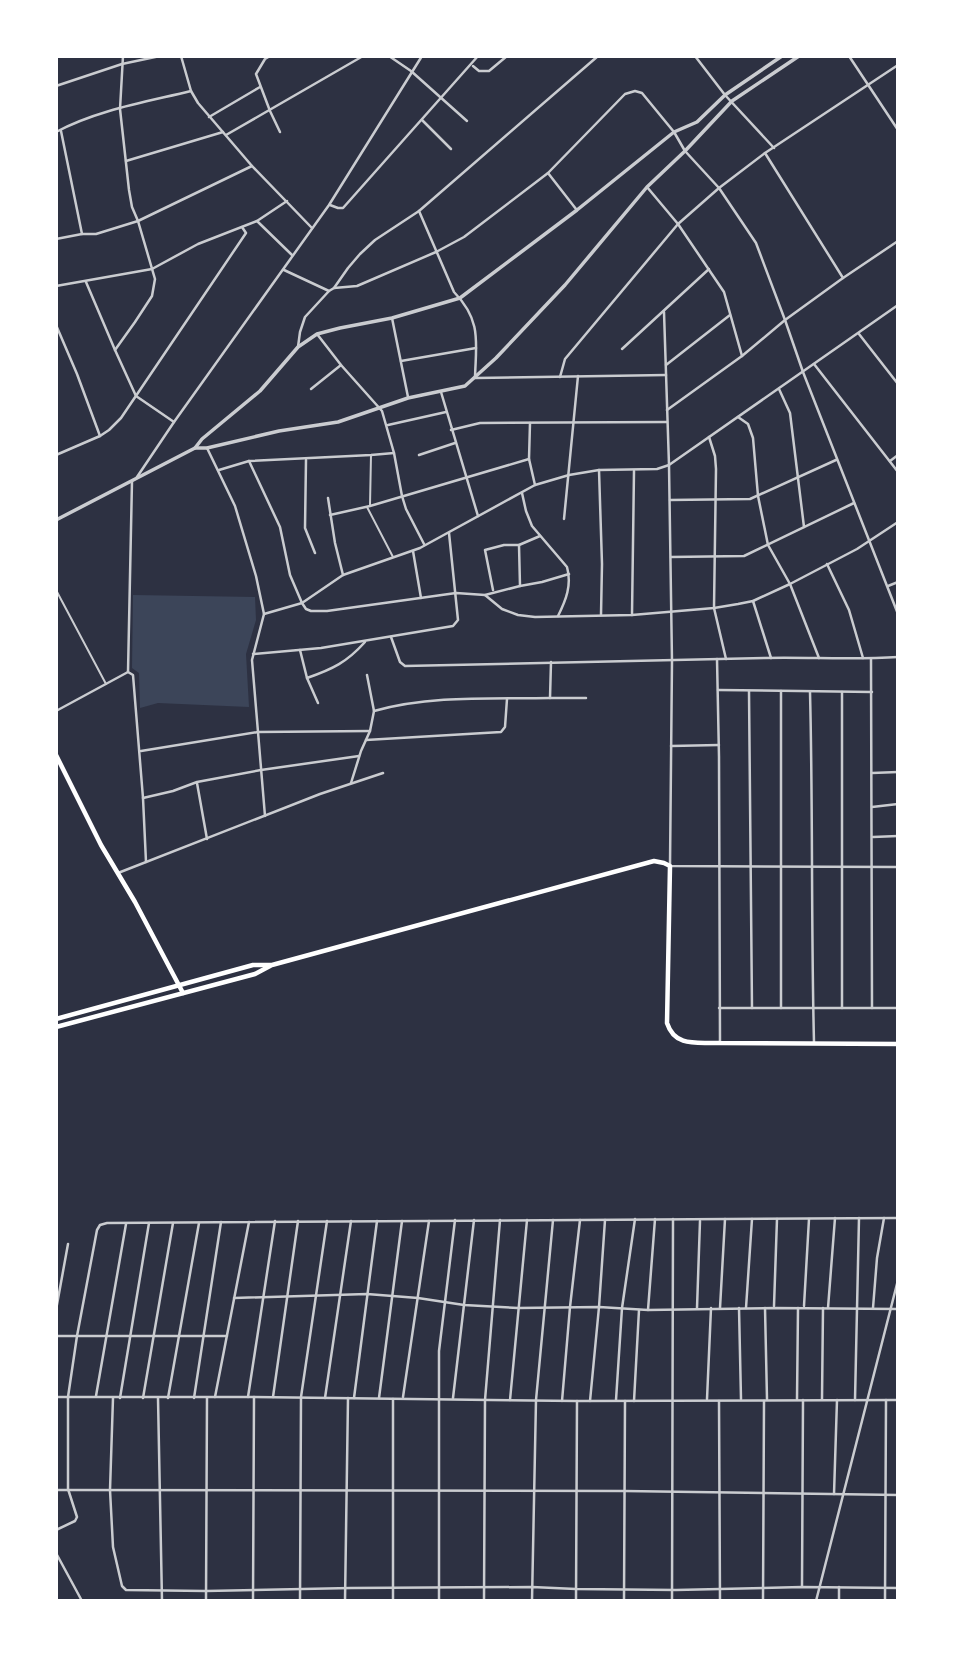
<svg xmlns="http://www.w3.org/2000/svg" width="954" height="1657" font-family="Montserrat,sans-serif">
  <style>
    .green { fill: #3c4559 }
    .lines { fill: none; stroke-linecap: round; stroke-linejoin: round }
    .service { stroke: #caccd0; stroke-width: 2 }
    .minor { stroke: #caccd0; stroke-width: 2.5 }
    .tertiary { stroke: #caccd0; stroke-width: 3.5 }
    .secondary { stroke: #fff; stroke-width: 4.5 }
  </style>
  <rect width="100%" height="100%" fill="#2d3142"/>
  <polygon class="green" points="133,595 255,597 256,620 246,654 249,707 158,703 140,708 139,673 132,668"/>
  <g class="lines">
    <g class="service">
      <polyline points="370,505 371,455"/>
      <polyline points="367,507 393,557"/>
      <polyline points="56,590 106,684"/>
    </g>
    <g class="minor">
      <polyline points="181,56 191,91 198,103 252,166 312,228"/>
      <polyline points="270,56 265,59 256,74 270,111 280,132"/>
      <polyline points="389,56 411,71 467,121"/>
      <polyline points="695,56 725,95 774,148"/>
      <polyline points="849,56 898,130"/>
      <polyline points="473,66 479,71 489,71 507,56"/>
      <polyline points="56,86 122,64 160,56"/>
      <polyline points="209,117 260,87"/>
      <polyline points="422,120 451,149"/>
      <polyline points="61,131 82,234"/>
      <path d="M56,132C97,110 146,102 191,91"/>
      <polyline points="226,135 363,56"/>
      <polyline points="765,153 843,278"/>
      <polyline points="126,161 223,132"/>
      <polyline points="548,173 576,209"/>
      <polyline points="647,187 678,224 724,292 742,356"/>
      <polyline points="330,205 338,208 343,208 478,56"/>
      <path d="M419,211L454,292C482,321 476,342 475,378L666,375"/>
      <polyline points="257,221 292,255"/>
      <polyline points="56,239 82,234 96,234 138,221 252,166"/>
      <polyline points="284,270 329,291"/>
      <polyline points="86,282 115,350 136,396 174,422"/>
      <polyline points="56,286 152,269 198,244 257,221 287,201"/>
      <polyline points="334,288 357,286 436,252 464,237 548,173 625,94 635,91 642,93 674,132 685,151 719,188 756,243 785,320 803,372 898,614"/>
      <polyline points="664,312 669,465 672,661 670,866 898,867"/>
      <polyline points="392,318 408,397"/>
      <polyline points="56,325 77,374 100,436"/>
      <polyline points="317,334 341,365 382,411 394,453 402,496 406,509 424,544"/>
      <polyline points="859,334 898,384"/>
      <polyline points="298,347 300,332 305,317 329,291 334,288 348,268 360,254 375,240 419,211 598,56"/>
      <polyline points="622,349 709,269"/>
      <polyline points="115,350 135,322 152,296 155,279 138,221 132,207 129,190 120,109 123,56"/>
      <polyline points="401,361 476,348"/>
      <polyline points="814,364 898,472"/>
      <polyline points="666,365 730,315"/>
      <polyline points="560,377 565,359 678,224 719,188 765,153 898,65"/>
      <polyline points="311,389 341,365"/>
      <polyline points="779,389 790,413 804,527"/>
      <polyline points="441,392 478,516"/>
      <polyline points="667,410 742,356 785,320 843,278 898,241"/>
      <polyline points="738,417 748,424 753,438 758,496 768,545 790,584 819,658"/>
      <polyline points="530,423 529,459 535,485"/>
      <polyline points="388,425 446,412"/>
      <polyline points="451,430 480,423 667,422"/>
      <polyline points="709,437 715,456 716,469 714,608 726,659"/>
      <polyline points="207,448 235,506 256,576 264,614 252,660 265,816"/>
      <polyline points="56,455 100,436 109,430 121,418 246,233 242,227"/>
      <polyline points="419,455 455,443"/>
      <polyline points="306,460 305,528 315,553"/>
      <polyline points="249,461 280,527 290,575 302,603 306,609 311,611 327,611 456,593 485,595 520,586 542,582 569,574"/>
      <polyline points="890,461 898,455"/>
      <polyline points="219,470 249,461 371,455 394,453"/>
      <polyline points="599,470 602,564 601,615"/>
      <polyline points="137,477 174,422 329,205 422,56"/>
      <polyline points="132,481 128,672 133,675 143,798 146,862"/>
      <path d="M522,493L526,511L532,526L567,567C572,585 566,600 558,616"/>
      <polyline points="328,498 335,543 343,575"/>
      <polyline points="670,500 750,499 836,460"/>
      <polyline points="330,515 370,506 529,459"/>
      <polyline points="564,519 578,376"/>
      <polyline points="519,545 520,586"/>
      <polyline points="413,551 421,598"/>
      <polyline points="671,557 744,556 854,503"/>
      <polyline points="827,564 849,610 863,658"/>
      <polyline points="888,586 898,582"/>
      <polyline points="493,590 485,550 504,545 519,545 540,536"/>
      <polyline points="485,595 502,609 518,615 535,617 632,615 714,608 738,604 753,601 790,584 857,549 898,522"/>
      <polyline points="753,601 771,658"/>
      <polyline points="264,614 302,603 343,575 420,548 535,485 569,475 599,470 657,469 669,465 898,305"/>
      <polyline points="632,615 634,471"/>
      <path d="M391,637L400,662L405,666C525,663 645,660 764,658C809,657 854,660 898,657"/>
      <polyline points="300,650 307,678 318,703"/>
      <polyline points="253,654 321,648 453,626 458,620 449,533"/>
      <polyline points="717,659 719,757 720,1043"/>
      <polyline points="871,659 872,1008"/>
      <polyline points="551,662 550,698 586,698"/>
      <path d="M307,678C333,669 347,662 365,642"/>
      <polyline points="718,690 872,692"/>
      <polyline points="749,691 752,1008"/>
      <path d="M810,692C813,808 811,925 814,1042"/>
      <polyline points="842,692 842,1008"/>
      <polyline points="56,711 128,672"/>
      <path d="M374,711C431,695 492,699 550,698"/>
      <polyline points="366,740 501,732 505,727 507,699"/>
      <polyline points="671,746 719,745"/>
      <polyline points="141,751 258,732 370,731"/>
      <polyline points="872,773 898,772"/>
      <polyline points="197,783 207,839"/>
      <polyline points="351,783 361,751 370,731 374,711 367,675"/>
      <polyline points="143,798 173,791 197,782 261,770 359,756"/>
      <polyline points="872,807 898,804"/>
      <polyline points="873,837 898,836"/>
      <polyline points="118,873 320,794 383,773"/>
      <polyline points="719,1008 898,1008"/>
      <polyline points="781,1008 781,691"/>
      <polyline points="234,1298 367,1294 418,1298 464,1305 518,1308 599,1307 648,1310 774,1308 898,1309"/>
      <polyline points="774,1306 777,1219"/>
      <polyline points="804,1306 809,1219"/>
      <polyline points="697,1308 700,1221"/>
      <polyline points="720,1308 725,1219"/>
      <polyline points="739,1308 741,1399"/>
      <polyline points="746,1308 752,1219"/>
      <polyline points="765,1308 767,1399"/>
      <polyline points="828,1308 835,1218"/>
      <polyline points="873,1308 877,1258 884,1218"/>
      <polyline points="56,1310 68,1244"/>
      <polyline points="648,1310 655,1219"/>
      <polyline points="56,1336 227,1336"/>
      <polyline points="96,1396 126,1224"/>
      <polyline points="56,1397 248,1397 577,1401 898,1400"/>
      <polyline points="215,1397 249,1222"/>
      <polyline points="248,1397 275,1221"/>
      <polyline points="273,1397 298,1221"/>
      <polyline points="403,1397 429,1221"/>
      <polyline points="113,1398 110,1490 113,1547 122,1586 126,1590 206,1591 351,1588 532,1587 576,1589 676,1590 802,1587 898,1588"/>
      <polyline points="120,1398 149,1223"/>
      <polyline points="143,1398 173,1223"/>
      <polyline points="158,1398 162,1601"/>
      <polyline points="168,1398 199,1223"/>
      <polyline points="194,1398 221,1222"/>
      <polyline points="325,1398 351,1221"/>
      <polyline points="354,1398 377,1221"/>
      <polyline points="379,1398 402,1221"/>
      <polyline points="453,1398 474,1220"/>
      <polyline points="707,1399 711,1308"/>
      <polyline points="797,1399 798,1308"/>
      <polyline points="822,1399 823,1308"/>
      <polyline points="510,1400 527,1220"/>
      <polyline points="616,1400 622,1308 635,1219"/>
      <polyline points="855,1400 859,1218"/>
      <polyline points="562,1401 570,1307 580,1220"/>
      <polyline points="590,1401 599,1307 605,1220"/>
      <polyline points="634,1401 639,1310"/>
      <polyline points="719,1401 720,1601"/>
      <polyline points="56,1490 625,1491 898,1495"/>
      <polyline points="834,1494 837,1400"/>
      <polyline points="56,1530 75,1521 77,1517 68,1489 68,1397 77,1336 97,1230 100,1225 107,1223 898,1218"/>
      <polyline points="56,1553 82,1601"/>
      <polyline points="802,1586 803,1400"/>
      <polyline points="839,1587 839,1601"/>
      <polyline points="206,1601 207,1398"/>
      <polyline points="253,1601 254,1397"/>
      <polyline points="300,1601 301,1397 327,1221"/>
      <polyline points="345,1601 348,1398"/>
      <polyline points="393,1601 393,1399"/>
      <polyline points="439,1601 439,1351 455,1220"/>
      <polyline points="484,1601 485,1400 500,1220"/>
      <polyline points="532,1601 536,1400 553,1220"/>
      <polyline points="576,1601 577,1401"/>
      <polyline points="624,1601 625,1401"/>
      <polyline points="672,1601 673,1219"/>
      <polyline points="763,1601 764,1401"/>
      <polyline points="816,1601 898,1280"/>
      <polyline points="885,1601 886,1400"/>
    </g>
    <g class="tertiary">
      <polyline points="195,448 202,439 260,391 298,347 317,334 340,328 392,318 460,298 577,210 674,132 697,122 725,95 782,56"/>
      <polyline points="56,520 195,448 207,448 279,431 338,422 408,398 465,386 496,358 565,285 647,187 685,151 732,101 799,56"/>
    </g>
    <g class="secondary">
      <polyline points="56,755 101,845 135,902 183,993"/>
      <path d="M56,1019L253,965H272L654,861L664,863L670,866L667,1023C675,1048 698,1042 720,1043L898,1044"/>
      <polyline points="56,1027 255,974 270,966"/>
    </g>
  </g>
  <rect width="954" height="1657" fill="none" stroke="#ffffff" stroke-width="116"/>
</svg>
